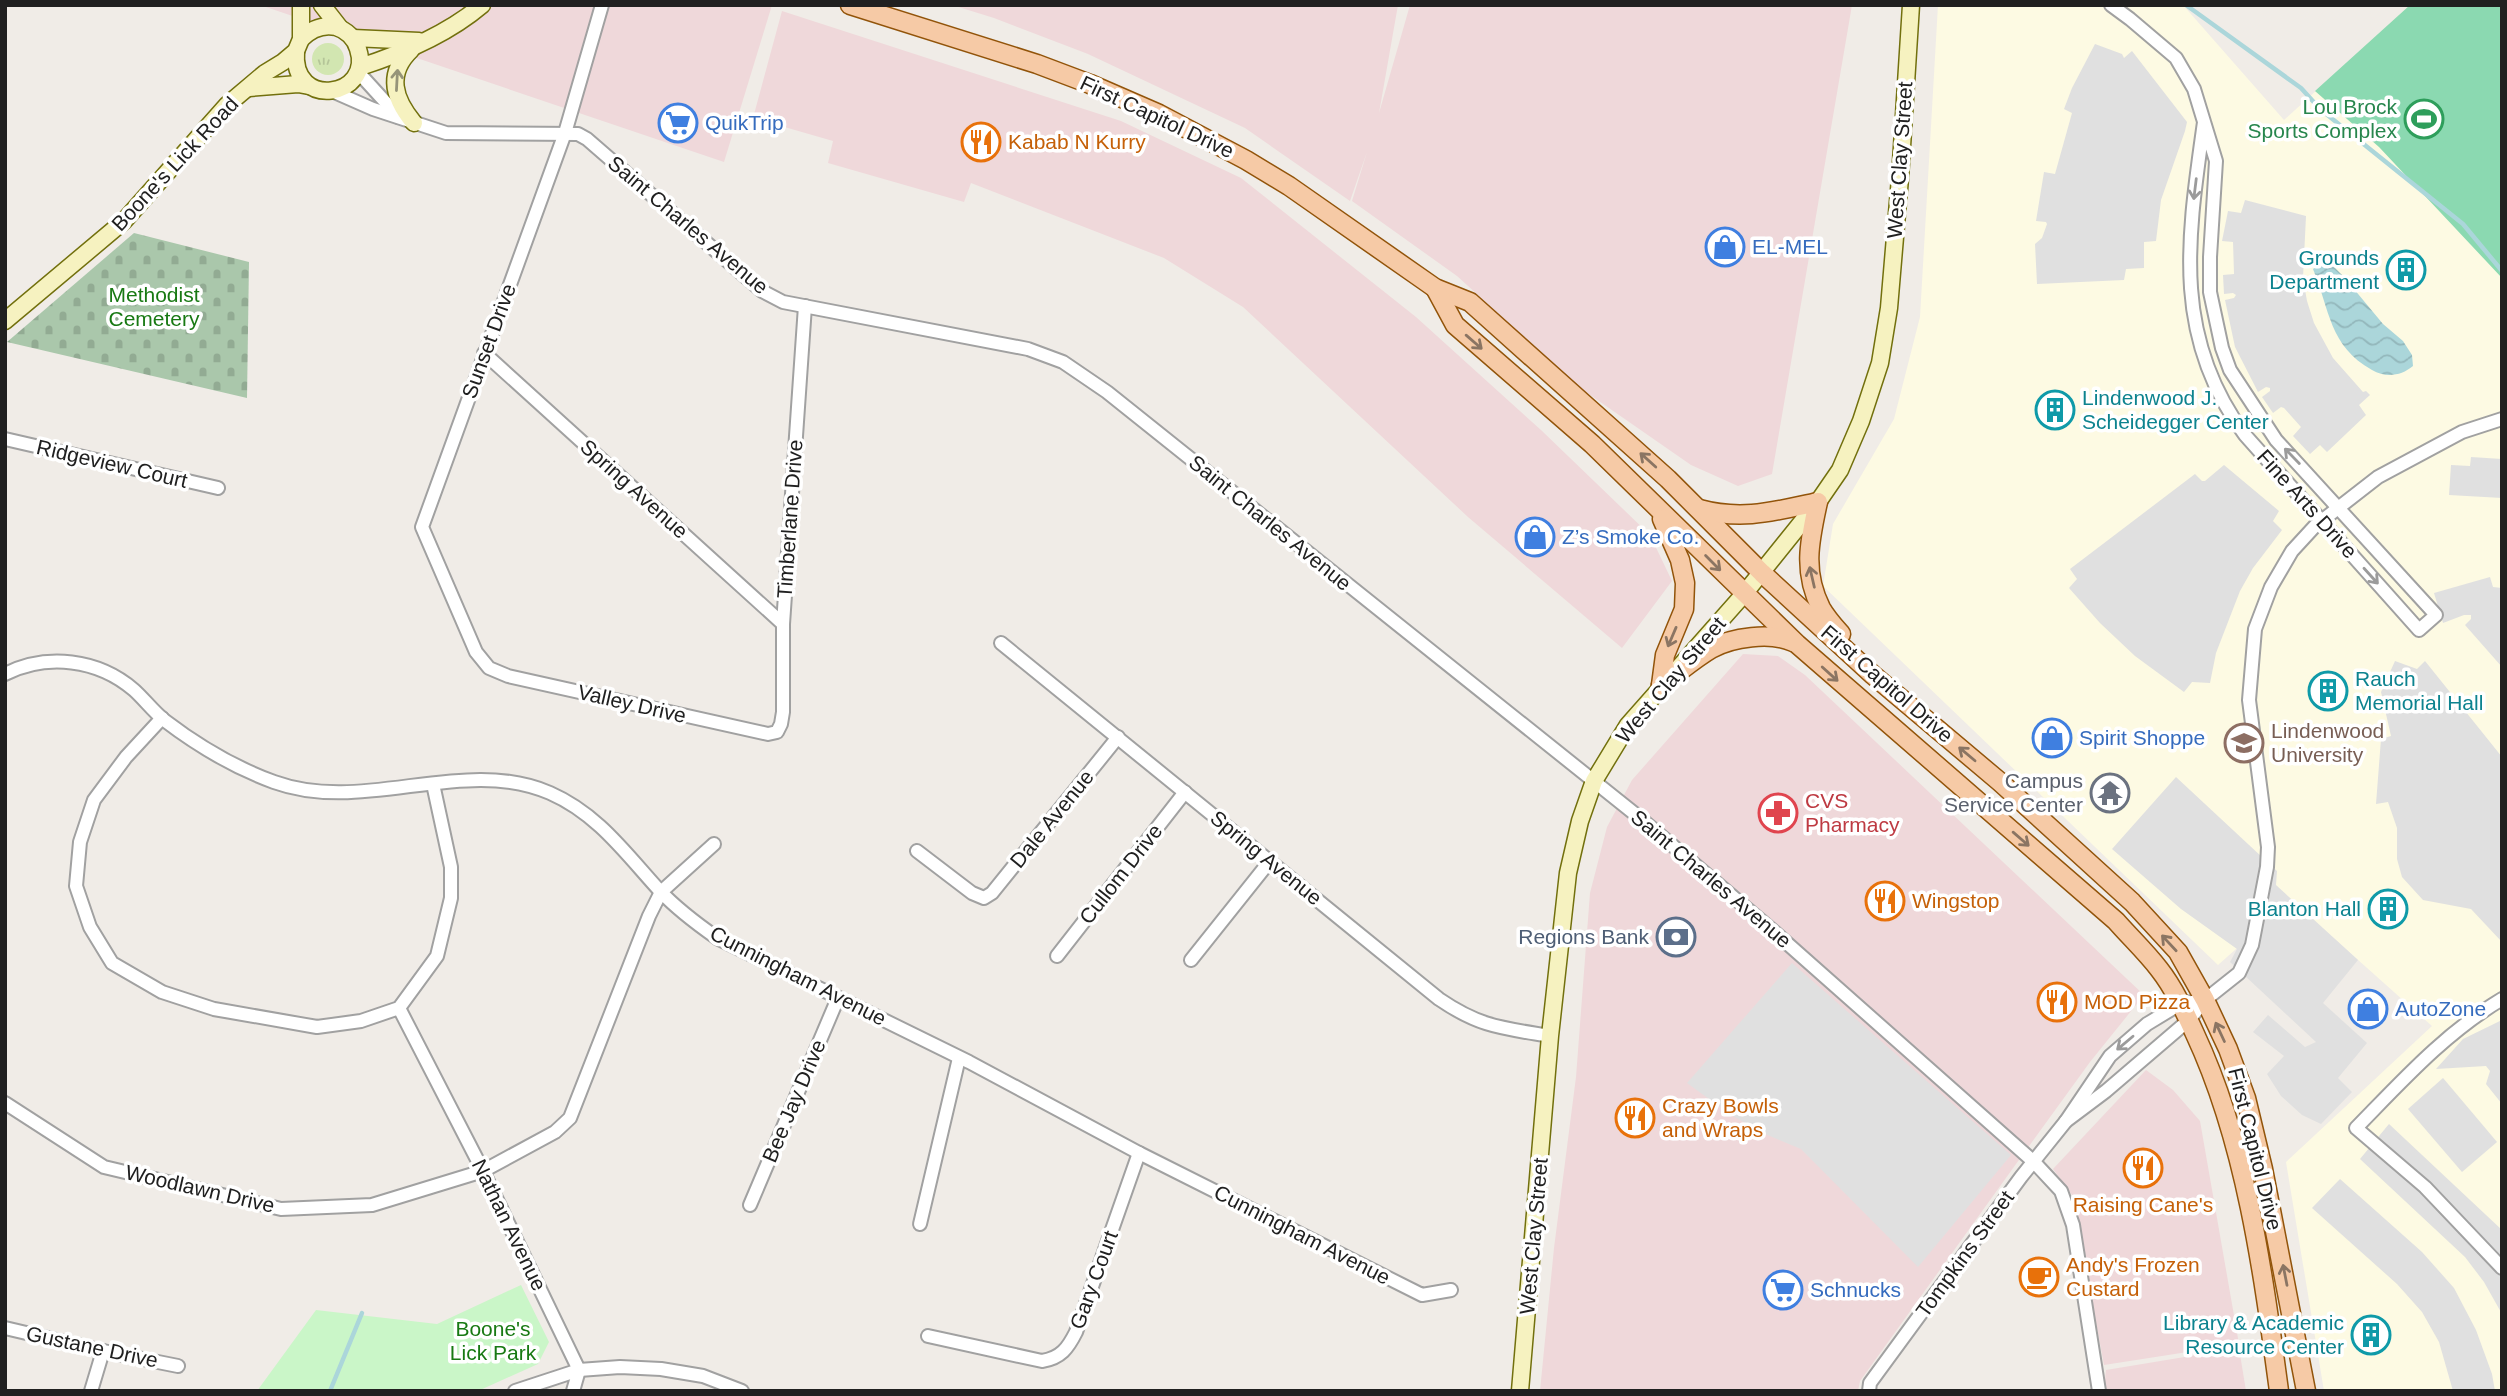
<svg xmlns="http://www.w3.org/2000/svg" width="2507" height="1396" font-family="Helvetica,sans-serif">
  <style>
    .commercial { fill: #efd8da }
    .education { fill: #fdfae3 }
    .grass { fill: url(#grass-tufts) }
    .cemetery { fill: url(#cemetery-stones) }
    .park { fill: #caf6c8 }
    .pitch { fill: #8bd9b1 }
    .parking { fill: #e0e0e0 }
    .water { fill: url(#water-waves) }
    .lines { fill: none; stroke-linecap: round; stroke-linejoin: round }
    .stream { stroke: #abd6da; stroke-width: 4.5 }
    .street-casing { stroke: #a1a1a1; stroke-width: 16 }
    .secondary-casing { stroke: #72700d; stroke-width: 19 }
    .primary-casing { stroke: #92540a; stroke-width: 21 }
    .street { stroke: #fff; stroke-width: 12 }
    .secondary { stroke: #f6f2c0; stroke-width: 16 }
    .primary { stroke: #f6caa6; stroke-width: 18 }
    .oneway { stroke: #969478 }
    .oneway2 { stroke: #9b9b9b }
    .oneway3 { stroke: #8b7563 }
    .labels { text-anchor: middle; stroke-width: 7; stroke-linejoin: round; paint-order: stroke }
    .leisure-label { font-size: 21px; fill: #27864d; stroke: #fff; text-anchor: end }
    .street-label { font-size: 21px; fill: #202020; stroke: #fff }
    .shop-label { font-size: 21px; fill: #366cbe; stroke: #fff; text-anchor: start }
    .food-label { font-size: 21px; fill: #c56008; stroke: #fff; text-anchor: start }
    .culture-label { font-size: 21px; fill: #0d838f; stroke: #fff; text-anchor: end }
    .park-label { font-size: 21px; fill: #187913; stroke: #fff }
    .education-label { font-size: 21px; fill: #785e54; stroke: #fff; text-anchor: start }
    .worship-label { font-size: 21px; fill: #5b616d; stroke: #fff; text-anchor: end }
    .health-label { font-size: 21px; fill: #be3a42; stroke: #fff; text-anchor: start }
    .service-label { font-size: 21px; fill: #4e5e75; stroke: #fff; text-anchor: end }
  </style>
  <defs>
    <pattern id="grass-tufts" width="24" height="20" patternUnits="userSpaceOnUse" patternTransform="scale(1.75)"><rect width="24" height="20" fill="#d2e6b1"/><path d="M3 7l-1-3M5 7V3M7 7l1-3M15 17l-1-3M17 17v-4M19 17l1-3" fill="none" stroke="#b4c598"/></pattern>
    <pattern id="cemetery-stones" width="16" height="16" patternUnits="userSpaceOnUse" patternTransform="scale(1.75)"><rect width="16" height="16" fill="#aac7ab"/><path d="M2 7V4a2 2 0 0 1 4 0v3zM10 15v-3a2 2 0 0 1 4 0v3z" fill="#92ab93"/></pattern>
    <pattern id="water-waves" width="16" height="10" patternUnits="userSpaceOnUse" patternTransform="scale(1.75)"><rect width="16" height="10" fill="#abd6da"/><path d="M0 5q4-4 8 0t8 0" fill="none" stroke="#93b7bb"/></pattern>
  </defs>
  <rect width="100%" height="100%" fill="#f0ece7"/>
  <g class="commercial">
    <polygon points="260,5 772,5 724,162"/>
    <polygon points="952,5 1398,5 1379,113 1410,5 1852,5 1772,474 1738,486 1691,465 1583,390 1457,276 1352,201 1367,152 1350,201 1245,128 1088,54 994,18"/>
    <polygon points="782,11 1121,121 1241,178 1416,317 1541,430 1650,535 1672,581 1622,648 1468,517 1243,307 1164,258 971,183 964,202 828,163 833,141 753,118"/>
    <polygon points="1743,654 1778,656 1805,675 2144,995 2090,1062 2016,1164 1860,1381 1858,1391 1540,1391 1554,1248 1576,1077 1590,893 1607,827 1632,780"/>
    <polygon points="2146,1070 2173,1090 2200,1121 2239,1344 2104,1365 2072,1195 2053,1169"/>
    <polygon points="2239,1348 2246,1391 2104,1391 2106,1370"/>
  </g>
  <polygon class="education" points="1938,5 2183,5 2284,120 2410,5 2502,5 2502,1391 2324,1391 2286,1162 2432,1026 2291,900 2218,965 1823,586 1833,524 1894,419 1920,317"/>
  <circle class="grass" cx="328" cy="59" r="16"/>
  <polygon class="cemetery" points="134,233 249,262 247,398 7,342"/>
  <polygon class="park" points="521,1285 549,1342 538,1364 478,1391 257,1391 316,1310 437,1324"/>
  <polygon class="pitch" points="2410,5 2502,5 2502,278 2379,147 2315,91"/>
  <g class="parking">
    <polygon points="2095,44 2122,54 2124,58 2132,51 2187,122 2185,131 2161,200 2156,241 2144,242 2144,268 2126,269 2124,280 2037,284 2035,244 2042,238 2047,224 2046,222 2036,221 2044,172 2055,174 2072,113 2064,109 2072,88"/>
    <polygon points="2245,200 2306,216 2303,278 2307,301 2314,323 2333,358 2363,392 2366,391 2370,395 2359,405 2366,415 2327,452 2320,445 2310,454 2293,436 2301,427 2284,408 2281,407 2273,413 2262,397 2270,391 2270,388 2266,387 2258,392 2235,347 2225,300 2234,298 2236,295 2233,293 2224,294 2223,275 2234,274 2233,242 2222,241 2228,211 2241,213"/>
    <polygon points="2471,457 2502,459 2502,498 2449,495 2451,465 2470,466"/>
    <polygon points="2224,465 2279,511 2273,521 2282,530 2253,568 2240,591 2216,653 2210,683 2192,682 2184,692 2135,656 2100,623 2069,588 2077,579 2070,569 2195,474 2202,481 2205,481"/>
    <polygon points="2490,577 2493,587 2502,588 2502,667 2465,625 2471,619 2471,615 2464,615 2443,623 2434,593"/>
    <polygon points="2395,661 2417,669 2425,661 2502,757 2502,942 2471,909 2423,900 2402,877 2397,859 2397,828 2388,802 2376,804 2381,739 2391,736 2381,692"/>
    <polygon points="2176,777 2277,871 2276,885 2358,960 2323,1003 2367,1043 2338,1078 2352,1092 2321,1124 2302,1115 2281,1096 2267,1074 2284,1056 2253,1032 2268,1015 2305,1047 2316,1042 2230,962 2237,949 2181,909 2112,849"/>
    <polygon points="1792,963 2011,1155 1918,1267 1801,1149 1765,1134 1731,1115 1687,1083"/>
    <polygon points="2502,1020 2502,1104 2486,1084 2490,1071 2486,1066 2436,1069 2463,1039"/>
    <polygon points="2443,1078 2497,1142 2462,1172 2408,1109"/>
    <polygon points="2389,1124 2502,1230 2502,1314 2484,1282 2465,1257 2360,1159"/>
    <polygon points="2340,1179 2422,1252 2454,1288 2476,1330 2492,1374 2495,1391 2453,1391 2439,1342 2422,1312 2397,1284 2312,1208"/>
  </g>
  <path class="water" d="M2326,259L2344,277L2383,324L2403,341L2412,355L2413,366C2401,376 2386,378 2372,370C2329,346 2330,310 2313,269Z"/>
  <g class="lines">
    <g class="stream">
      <polyline points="2186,5 2301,88 2320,109 2463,224 2502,271"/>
      <polyline points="330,1391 362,1313"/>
    </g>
    <defs>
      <g id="street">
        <polyline points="602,5 565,133 422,527 476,652 489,668 508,676 768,734 777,732 781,724 783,712 783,624 805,306"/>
        <path d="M2111,5L2130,19L2176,58L2194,89L2216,161L2210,257V292L2222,348L2230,370L2276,440L2436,615L2419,630L2245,435C2171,336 2188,236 2204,122"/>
        <polyline points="358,72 399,117"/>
        <polyline points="332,91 373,109 446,133 578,134 587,139 762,291 783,302 1028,349 1063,362 1107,392 1640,818 1771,929 2034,1162 2061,1191 2073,1225 2099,1391"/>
        <polyline points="484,353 783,624"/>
        <polyline points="5,439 218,488"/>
        <path d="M1001,643L1439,999C1480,1027 1502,1028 1550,1036"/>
        <path d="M5,674C47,653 98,659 134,690C144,699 153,711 164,720C198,746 233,767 274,782C365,815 462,755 550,793C598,814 626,854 660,891C677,909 697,924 717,938L969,1062L1139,1153L1422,1295L1451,1290"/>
        <polyline points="162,718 126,757 94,800 80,842 76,886 90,927 112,963 162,992 214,1009 317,1027 361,1021 399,1008 437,956 451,898 451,867 433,784"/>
        <polyline points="917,851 972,893 984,898 992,893 1118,737"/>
        <polyline points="1057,956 1185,792"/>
        <polyline points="1191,960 1270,861"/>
        <path d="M2502,999C2445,1033 2402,1081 2356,1128L2425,1187L2502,1268"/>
        <polyline points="399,1008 483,1171 579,1370"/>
        <polyline points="5,1103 104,1167 281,1209 372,1205 483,1171 555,1132 570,1118 649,916 661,892 714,844"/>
        <polyline points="2066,1121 2106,1091 2189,1020 2205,1000 2239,973 2252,945 2267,867 2268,847 2249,700 2255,629 2271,587 2292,551 2315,526 2378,477 2462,432 2502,419"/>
        <polyline points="750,1205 838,998"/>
        <polyline points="920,1224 959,1058"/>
        <polyline points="5,1328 103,1351 178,1366"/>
        <path d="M928,1336L1042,1361C1061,1358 1068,1348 1076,1332L1139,1153"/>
        <polyline points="91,1391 103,1351"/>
        <polyline points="515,1391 579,1370 620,1367 661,1369 703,1376 742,1391"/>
        <polyline points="573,1391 579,1370"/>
        <polyline points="1869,1391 1870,1383 2021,1177 2066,1121 2110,1056 2147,1024 2180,1004 2205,1000"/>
      </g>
      <g id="secondary">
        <polyline points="322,5 340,28"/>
        <polyline points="353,38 419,41"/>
        <path d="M411,50C386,74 394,99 414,123"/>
        <path d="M296,51C291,111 374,97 358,49C355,38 346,30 336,27C322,24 311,29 301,39"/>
        <path d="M360,67C401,54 449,33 482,5"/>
        <polyline points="249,88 298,84 309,86"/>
        <polyline points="5,321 124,221 227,105 265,73 283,62 296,51 301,39 301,5"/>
        <polyline points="1520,1391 1550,1036 1568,873 1580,821 1594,781 1628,725 1744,594 1818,502 1840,470 1861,421 1880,363 1889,308 1900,178 1911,5"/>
      </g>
      <g id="primary">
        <polyline points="850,5 1037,64 1090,84 1159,114 1246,160 1289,186 1435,288 1470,302 1668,479 1762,573 1873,675 2000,782 2132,902 2178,952 2205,1000 2228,1049 2246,1098 2263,1169 2306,1391"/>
        <path d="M1435,288L1455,325L1592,444L1797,644L2116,921C2130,937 2146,952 2159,969C2174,988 2185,1012 2195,1034C2246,1143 2263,1272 2279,1391"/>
        <path d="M1699,509C1743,521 1775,511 1818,502C1810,539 1802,571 1821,608C1826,617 1834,626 1841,634"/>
        <polyline points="1661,685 1665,655 1684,609 1685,583 1680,560 1662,519"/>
        <path d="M1661,685C1677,674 1694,659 1711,649C1732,637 1771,632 1793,642"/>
      </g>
    </defs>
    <use href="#street" class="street-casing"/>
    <use href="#secondary" class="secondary-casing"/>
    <use href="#primary" class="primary-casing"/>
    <use href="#street" class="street"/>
    <use href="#secondary" class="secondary"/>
    <use href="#primary" class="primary"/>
  </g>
  <defs><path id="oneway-shaft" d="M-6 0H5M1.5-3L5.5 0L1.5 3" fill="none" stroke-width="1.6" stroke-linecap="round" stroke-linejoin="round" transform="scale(1.75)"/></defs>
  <use class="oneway" href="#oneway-shaft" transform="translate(397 80) rotate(-87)"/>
  <g class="oneway2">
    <use href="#oneway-shaft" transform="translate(2195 189) rotate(97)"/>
    <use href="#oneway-shaft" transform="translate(2292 456) rotate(-134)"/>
    <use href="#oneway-shaft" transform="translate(2371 576) rotate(48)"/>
    <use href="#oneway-shaft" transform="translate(2125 1043) rotate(140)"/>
  </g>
  <g class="oneway3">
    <use href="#oneway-shaft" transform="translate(1474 342) rotate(41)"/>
    <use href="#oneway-shaft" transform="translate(1648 460) rotate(-138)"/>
    <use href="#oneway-shaft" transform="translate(1713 563) rotate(45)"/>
    <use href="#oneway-shaft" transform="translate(1812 577) rotate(-103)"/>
    <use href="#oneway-shaft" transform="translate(1672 637) rotate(113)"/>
    <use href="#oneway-shaft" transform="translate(1830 674) rotate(42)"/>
    <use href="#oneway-shaft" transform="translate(1967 754) rotate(-140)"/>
    <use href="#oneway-shaft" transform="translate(2021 839) rotate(41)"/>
    <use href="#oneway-shaft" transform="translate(2169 943) rotate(-133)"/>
    <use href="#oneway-shaft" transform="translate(2220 1032) rotate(-115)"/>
    <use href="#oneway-shaft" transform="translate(2285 1275) rotate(-101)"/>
  </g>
  <defs>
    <symbol id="stadium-ring" viewBox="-11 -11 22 22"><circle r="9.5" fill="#fff" stroke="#2e9e5b" stroke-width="1.5"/><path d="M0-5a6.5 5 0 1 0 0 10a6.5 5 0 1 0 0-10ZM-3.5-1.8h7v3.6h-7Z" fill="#2e9e5b"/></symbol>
    <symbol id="supermarket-ring" viewBox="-11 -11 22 22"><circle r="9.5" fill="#fff" stroke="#3f7fe0" stroke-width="1.5"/><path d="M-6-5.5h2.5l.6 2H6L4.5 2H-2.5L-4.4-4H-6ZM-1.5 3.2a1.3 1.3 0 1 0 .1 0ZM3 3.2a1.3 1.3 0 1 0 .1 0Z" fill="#3f7fe0"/></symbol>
    <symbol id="restaurant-ring" viewBox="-11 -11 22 22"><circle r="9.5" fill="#fff" stroke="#e8710a" stroke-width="1.5"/><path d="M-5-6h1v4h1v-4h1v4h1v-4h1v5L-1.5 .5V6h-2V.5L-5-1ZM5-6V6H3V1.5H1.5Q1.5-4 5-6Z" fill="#e8710a"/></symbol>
    <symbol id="shop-ring" viewBox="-11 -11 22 22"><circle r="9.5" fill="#fff" stroke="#3f7fe0" stroke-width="1.5"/><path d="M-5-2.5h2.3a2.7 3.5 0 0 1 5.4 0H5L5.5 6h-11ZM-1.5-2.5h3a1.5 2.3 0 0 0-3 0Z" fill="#3f7fe0"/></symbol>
    <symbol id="building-ring" viewBox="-11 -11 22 22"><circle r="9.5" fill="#fff" stroke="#0f9aa8" stroke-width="1.5"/><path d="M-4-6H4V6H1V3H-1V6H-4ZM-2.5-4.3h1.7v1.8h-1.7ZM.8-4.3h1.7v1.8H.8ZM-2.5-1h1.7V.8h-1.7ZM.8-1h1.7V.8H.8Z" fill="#0f9aa8"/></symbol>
    <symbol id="university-ring" viewBox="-11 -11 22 22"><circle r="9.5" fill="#fff" stroke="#8d6e63" stroke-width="1.5"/><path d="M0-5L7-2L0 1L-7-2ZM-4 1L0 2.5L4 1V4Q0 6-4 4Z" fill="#8d6e63"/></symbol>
    <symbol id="temple-ring" viewBox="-11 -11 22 22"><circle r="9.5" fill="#fff" stroke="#6b7280" stroke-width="1.5"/><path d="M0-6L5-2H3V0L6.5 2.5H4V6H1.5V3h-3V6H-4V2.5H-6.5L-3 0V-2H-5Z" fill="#6b7280"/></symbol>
    <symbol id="pharmacy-ring" viewBox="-11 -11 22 22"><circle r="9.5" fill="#fff" stroke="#e0444e" stroke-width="1.5"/><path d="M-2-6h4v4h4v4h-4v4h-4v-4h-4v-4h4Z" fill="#e0444e"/></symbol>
    <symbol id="bank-ring" viewBox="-11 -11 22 22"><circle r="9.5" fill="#fff" stroke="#5c6f8a" stroke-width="1.5"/><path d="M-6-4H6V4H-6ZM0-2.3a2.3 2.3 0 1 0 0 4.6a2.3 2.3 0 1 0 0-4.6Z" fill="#5c6f8a"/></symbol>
    <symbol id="cafe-ring" viewBox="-11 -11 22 22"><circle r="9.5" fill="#fff" stroke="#e8710a" stroke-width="1.5"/><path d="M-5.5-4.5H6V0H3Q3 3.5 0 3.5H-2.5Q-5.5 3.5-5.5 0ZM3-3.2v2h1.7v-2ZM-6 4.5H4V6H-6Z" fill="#e8710a"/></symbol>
  </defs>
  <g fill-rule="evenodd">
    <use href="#stadium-ring" x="2402" y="97" width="44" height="44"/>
    <use href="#supermarket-ring" x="656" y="101" width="44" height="44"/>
    <use href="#restaurant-ring" x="959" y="120" width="44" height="44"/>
    <use href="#shop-ring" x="1703" y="225" width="44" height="44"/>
    <use href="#building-ring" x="2384" y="248" width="44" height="44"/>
    <use href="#building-ring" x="2033" y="388" width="44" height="44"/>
    <use href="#shop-ring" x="1513" y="515" width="44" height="44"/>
    <use href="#building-ring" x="2306" y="669" width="44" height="44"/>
    <use href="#shop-ring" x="2030" y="716" width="44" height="44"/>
    <use href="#university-ring" x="2222" y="721" width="44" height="44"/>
    <use href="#temple-ring" x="2088" y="771" width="44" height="44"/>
    <use href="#pharmacy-ring" x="1756" y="791" width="44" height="44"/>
    <use href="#restaurant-ring" x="1863" y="879" width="44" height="44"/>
    <use href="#building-ring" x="2366" y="887" width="44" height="44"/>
    <use href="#bank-ring" x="1654" y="915" width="44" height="44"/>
    <use href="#restaurant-ring" x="2035" y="980" width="44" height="44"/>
    <use href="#shop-ring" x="2346" y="987" width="44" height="44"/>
    <use href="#restaurant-ring" x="1613" y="1096" width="44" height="44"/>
    <use href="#restaurant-ring" x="2121" y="1146" width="44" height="44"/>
    <use href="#cafe-ring" x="2017" y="1255" width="44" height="44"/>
    <use href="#supermarket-ring" x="1761" y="1268" width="44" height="44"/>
    <use href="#building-ring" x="2349" y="1313" width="44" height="44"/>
  </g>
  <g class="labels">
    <g class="leisure-label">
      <text x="2397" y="114">Lou Brock<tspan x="2397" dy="24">Sports Complex</tspan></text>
    </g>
    <g class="street-label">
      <text transform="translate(1157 117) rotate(25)" y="7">First Capitol Drive</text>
      <text transform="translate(1900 160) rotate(-86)" y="7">West Clay Street</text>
      <text transform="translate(175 164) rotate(-47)" y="7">Boone's Lick Road</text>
      <text transform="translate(688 225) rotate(40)" y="7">Saint Charles Avenue</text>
      <text transform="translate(489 341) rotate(-70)" y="7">Sunset Drive</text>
      <text transform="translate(112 464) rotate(13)" y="7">Ridgeview Court</text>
      <text transform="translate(634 489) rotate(42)" y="7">Spring Avenue</text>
      <text transform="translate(2307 504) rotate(48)" y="7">Fine Arts Drive</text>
      <text transform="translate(790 519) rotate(-86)" y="7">Timberlane Drive</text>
      <text transform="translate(1270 523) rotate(39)" y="7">Saint Charles Avenue</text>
      <text transform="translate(1671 680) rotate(-50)" y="7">West Clay Street</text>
      <text transform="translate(1887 684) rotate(41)" y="7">First Capitol Drive</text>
      <text transform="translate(632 704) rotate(13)" y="7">Valley Drive</text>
      <text transform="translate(1052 819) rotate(-51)" y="7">Dale Avenue</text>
      <text transform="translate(1266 858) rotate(39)" y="7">Spring Avenue</text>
      <text transform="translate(1121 874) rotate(-52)" y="7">Cullom Drive</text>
      <text transform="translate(1711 879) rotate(40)" y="7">Saint Charles Avenue</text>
      <text transform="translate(798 976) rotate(27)" y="7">Cunningham Avenue</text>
      <text transform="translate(794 1101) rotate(-67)" y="7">Bee Jay Drive</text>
      <text transform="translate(2255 1149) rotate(76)" y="7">First Capitol Drive</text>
      <text transform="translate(200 1189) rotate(13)" y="7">Woodlawn Drive</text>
      <text transform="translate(509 1225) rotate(64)" y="7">Nathan Avenue</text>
      <text transform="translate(1302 1235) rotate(27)" y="7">Cunningham Avenue</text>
      <text transform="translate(1534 1236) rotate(-85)" y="7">West Clay Street</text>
      <text transform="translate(1965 1254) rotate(-54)" y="7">Tompkins Street</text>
      <text transform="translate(1094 1280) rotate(-70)" y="7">Gary Court</text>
      <text transform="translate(92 1347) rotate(12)" y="7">Gustane Drive</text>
    </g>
    <g class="shop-label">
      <text x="705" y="130">QuikTrip</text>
      <text x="1752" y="254">EL-MEL</text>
      <text x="1562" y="544">Z’s Smoke Co.</text>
      <text x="2079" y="745">Spirit Shoppe</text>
      <text x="2395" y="1016">AutoZone</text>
      <text x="1810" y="1297">Schnucks</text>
    </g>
    <g class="food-label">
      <text x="1008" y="149">Kabab N Kurry</text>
      <text x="1912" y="908">Wingstop</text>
      <text x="2084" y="1009">MOD Pizza</text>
      <text x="1662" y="1113">Crazy Bowls<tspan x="1662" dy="24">and Wraps</tspan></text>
      <text x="2143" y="1212" text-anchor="middle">Raising Cane's</text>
      <text x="2066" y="1272">Andy's Frozen<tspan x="2066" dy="24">Custard</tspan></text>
    </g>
    <g class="culture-label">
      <text x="2379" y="265">Grounds<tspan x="2379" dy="24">Department</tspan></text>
      <text x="2082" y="405" text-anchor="start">Lindenwood J.<tspan x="2082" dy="24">Scheidegger Center</tspan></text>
      <text x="2355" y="686" text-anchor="start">Rauch<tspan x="2355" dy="24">Memorial Hall</tspan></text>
      <text x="2361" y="916">Blanton Hall</text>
      <text x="2344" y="1330">Library &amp; Academic<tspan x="2344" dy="24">Resource Center</tspan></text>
    </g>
    <g class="park-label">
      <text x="154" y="302">Methodist<tspan x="154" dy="24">Cemetery</tspan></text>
      <text x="493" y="1336">Boone's<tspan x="493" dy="24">Lick Park</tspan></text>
    </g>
    <g class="education-label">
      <text x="2271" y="738">Lindenwood<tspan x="2271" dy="24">University</tspan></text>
    </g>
    <g class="worship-label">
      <text x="2083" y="788">Campus<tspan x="2083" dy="24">Service Center</tspan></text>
    </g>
    <g class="health-label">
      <text x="1805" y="808">CVS<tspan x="1805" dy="24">Pharmacy</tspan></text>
    </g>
    <g class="service-label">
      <text x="1649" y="944">Regions Bank</text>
    </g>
  </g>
  <rect width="2507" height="1396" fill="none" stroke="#202020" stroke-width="14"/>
</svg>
